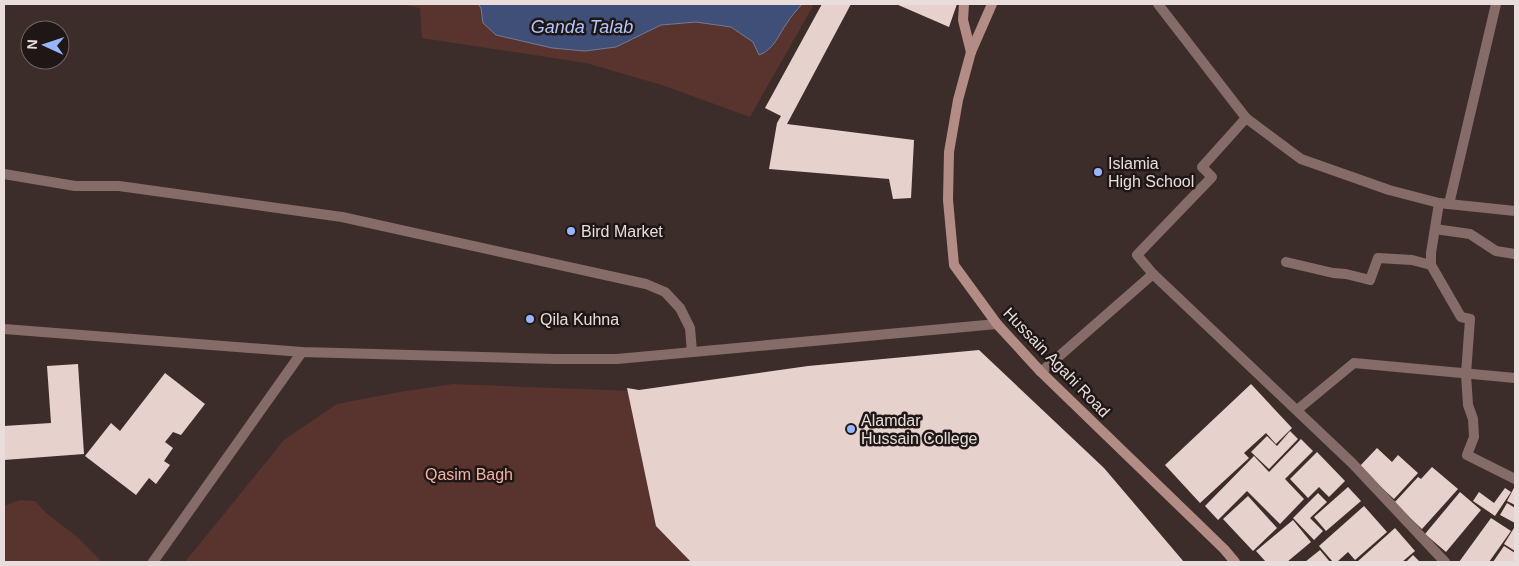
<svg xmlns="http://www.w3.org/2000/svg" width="1519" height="566" font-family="Helvetica,sans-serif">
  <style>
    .green { fill: #59342e }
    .water { fill: #404f78; stroke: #727a96 }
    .building { fill: #e7d1cd }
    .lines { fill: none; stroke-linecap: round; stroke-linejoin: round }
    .service { stroke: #856c68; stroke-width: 10 }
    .minor { stroke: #856c68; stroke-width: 10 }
    .secondary { stroke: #b38c86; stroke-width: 10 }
    .poi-dot { fill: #9bb5fd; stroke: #1f1716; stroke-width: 2 }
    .labels { text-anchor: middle; stroke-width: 5; stroke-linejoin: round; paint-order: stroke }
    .poi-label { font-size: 16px; fill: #e8dddb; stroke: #1f1716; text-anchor: start }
    .street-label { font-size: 16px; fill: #e8dddb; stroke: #1f1716 }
    .park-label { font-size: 16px; fill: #f4b1a6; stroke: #1f1716 }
    .water-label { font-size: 18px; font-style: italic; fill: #b2c6fe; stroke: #1f1716 }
  </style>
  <rect width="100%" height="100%" fill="#3d2d2a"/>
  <g class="green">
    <polygon points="401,4 814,4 750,117 662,85 586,63 422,38 420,8"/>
    <polygon points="453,384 632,391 653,515 691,562 185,562 284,440 337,404 400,392"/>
    <polygon points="20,500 35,501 46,513 76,536 102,562 4,562 4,506"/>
  </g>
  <path class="water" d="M478,4H802C797,10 791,16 787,23C779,34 774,50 759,55L753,42L731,27L696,22L661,25L616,47L585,51L552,48L496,35L483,23L481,8Z"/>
  <g class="building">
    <polygon points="822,4 851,4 787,124 914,140 911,198 893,199 889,179 769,169 777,123 781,116 765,108"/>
    <polygon points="896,4 957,4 949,27"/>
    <polygon points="979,350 1104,468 1184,562 691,562 656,526 627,388 639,390 808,366"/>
    <polygon points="78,364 84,454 4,460 4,426 51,423 47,366"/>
    <polygon points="165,373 205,404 181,435 173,432 165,442 173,448 164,461 170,465 156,484 149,478 136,495 85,456 111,423 120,431"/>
    <polygon points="1251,384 1292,428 1276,444 1266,433 1244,453 1249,458 1200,503 1165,465"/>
    <polygon points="1290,431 1298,439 1269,469 1251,452 1267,436 1277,446"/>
    <polygon points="1301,439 1313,451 1285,479 1304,499 1280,524 1247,491 1218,520 1205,506 1254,456 1269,472"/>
    <polygon points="1377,448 1392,462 1398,455 1418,473 1394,499 1359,467"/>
    <polygon points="1317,452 1345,481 1329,497 1319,487 1308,498 1290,479"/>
    <polygon points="1432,467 1458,489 1422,529 1394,503 1418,477 1421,479"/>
    <polygon points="1515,486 1515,505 1507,501"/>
    <polygon points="1348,487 1361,501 1326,531 1314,517"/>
    <polygon points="1505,488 1511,492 1495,516 1473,501 1479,492 1494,503"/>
    <polygon points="1460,492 1481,510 1446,552 1425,534"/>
    <polygon points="1318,493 1327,502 1310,518 1323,531 1314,540 1293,518"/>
    <polygon points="1248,496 1277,528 1253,551 1223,519"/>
    <polygon points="1507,503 1515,508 1515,523 1500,515"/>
    <polygon points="1364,506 1387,532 1355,560 1348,552 1337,562 1333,562 1319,546"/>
    <polygon points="1491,518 1511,531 1489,562 1459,562"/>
    <polygon points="1293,520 1311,542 1287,562 1266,562 1256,551"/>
    <polygon points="1395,528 1415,551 1402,562 1357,562"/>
    <polygon points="1514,528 1515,529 1515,551 1504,544"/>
    <polygon points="1504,546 1515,553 1515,562 1493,562"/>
    <polygon points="1320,550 1330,562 1305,562"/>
    <polygon points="1413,555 1420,562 1406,562"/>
  </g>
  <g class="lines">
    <g class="service">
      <polyline points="1435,229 1470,234 1496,251 1515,254"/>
      <polyline points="1286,262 1333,273 1346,274 1370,280 1378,258 1412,260 1431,265"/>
      <polyline points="1466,374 1468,405 1473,419 1474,437 1467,455 1515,479"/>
      <polyline points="153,562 302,352"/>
    </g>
    <g class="minor">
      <polyline points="1158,4 1246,118 1301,159 1389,190 1439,203 1515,211"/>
      <polyline points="4,174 75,186 119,186 342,217 646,284 665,292 680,308 690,328 692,352"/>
      <polyline points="1439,203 1431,253 1431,265 1461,317 1470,319 1466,374"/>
      <polyline points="1449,204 1496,4"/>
      <polyline points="1153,274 1352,463 1445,562"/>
      <polyline points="4,329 302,352 555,359 617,359 997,324"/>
      <polyline points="1041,372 1153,274 1137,255 1212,177 1202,167 1246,118"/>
      <polyline points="1297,410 1354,363 1515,378"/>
    </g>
    <g class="secondary">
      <polyline points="964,4 963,20 971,52"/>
      <polyline points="992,4 971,52 958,100 949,152 948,200 954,265 997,324 1041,372 1224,549 1235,562"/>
    </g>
  </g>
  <g class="poi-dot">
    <circle cx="1098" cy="172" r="5"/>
    <circle cx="571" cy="231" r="5"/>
    <circle cx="530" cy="319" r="5"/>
    <circle cx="851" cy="429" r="5"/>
  </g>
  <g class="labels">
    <g class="poi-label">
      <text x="1108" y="169">Islamia<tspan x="1108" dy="18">High School</tspan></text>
      <text x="581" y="237">Bird Market</text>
      <text x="540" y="325">Qila Kuhna</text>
      <text x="861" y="426">Alamdar<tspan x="861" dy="18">Hussain College</tspan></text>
    </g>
    <g class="street-label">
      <text transform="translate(1057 362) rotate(46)" y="6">Hussain Agahi Road</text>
    </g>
    <g class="park-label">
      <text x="469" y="480">Qasim Bagh</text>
    </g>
    <g class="water-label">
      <text x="582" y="33">Ganda Talab</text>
    </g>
  </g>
  <rect width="1519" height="566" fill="none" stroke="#e8dddb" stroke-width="10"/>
  <g transform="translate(45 45) rotate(273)"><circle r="24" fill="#1f1716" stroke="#6f6665"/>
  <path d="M0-4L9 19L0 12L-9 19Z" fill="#9bb5fd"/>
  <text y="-8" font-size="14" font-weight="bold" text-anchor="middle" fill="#e8dddb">N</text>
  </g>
</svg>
